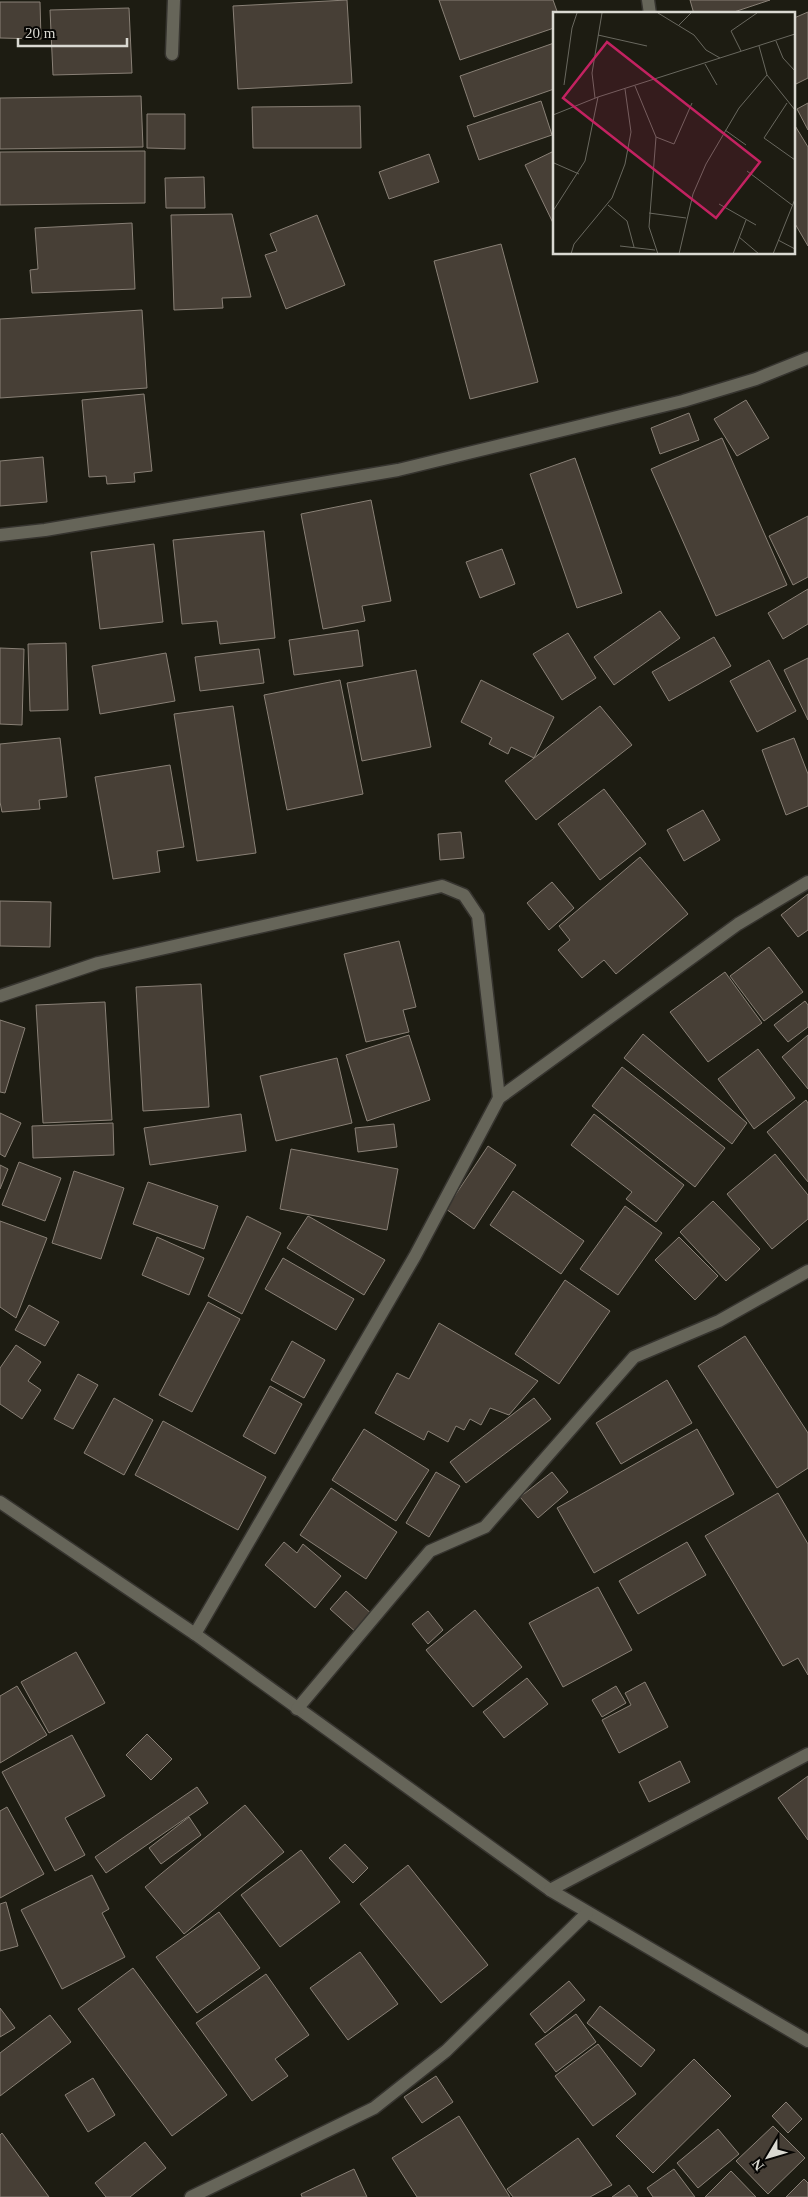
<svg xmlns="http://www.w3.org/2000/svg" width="808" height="2197" font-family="Georgia,serif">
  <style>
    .building { fill: #473f36; stroke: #898076 }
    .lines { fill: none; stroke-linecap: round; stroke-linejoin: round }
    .minor-casing { stroke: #36342f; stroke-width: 15 }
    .minor { stroke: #666559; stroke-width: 12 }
    .inset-road { fill: none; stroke: #69685f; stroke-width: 1 }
    .view { fill: #c32261; fill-opacity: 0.15; stroke: #c32261; stroke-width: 2.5 }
    .inset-edge { fill: none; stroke: #dad9d2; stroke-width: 2.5 }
  </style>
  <rect width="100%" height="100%" fill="#1d1c12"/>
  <g class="building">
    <polygon points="347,0 352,83 238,89 233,6"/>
    <polygon points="439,0 553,0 558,14 554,14 554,28 460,60"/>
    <polygon points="690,0 770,0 728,14 694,14"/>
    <polygon points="0,2 40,2 41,39 0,38"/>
    <polygon points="129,8 132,73 53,75 50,10"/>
    <polygon points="808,12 808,78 794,85 794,18"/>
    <polygon points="554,43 554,89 474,117 460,76"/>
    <polygon points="141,96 143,147 0,149 0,98"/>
    <polygon points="541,101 552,135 479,160 467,126"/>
    <polygon points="808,103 808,130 797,109"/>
    <polygon points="360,106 361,148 253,148 252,107"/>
    <polygon points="147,114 185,114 185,149 147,148"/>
    <polygon points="794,124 808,147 808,246 794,222"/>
    <polygon points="145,151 145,203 0,205 0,152"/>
    <polygon points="554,151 554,225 525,165"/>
    <polygon points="429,154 439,182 389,199 379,172"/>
    <polygon points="204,177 205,208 166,208 165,178"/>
    <polygon points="232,214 251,297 222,298 223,308 174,310 171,215"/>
    <polygon points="317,215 345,285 286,309 265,255 277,251 270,234"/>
    <polygon points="132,223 135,289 32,293 30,270 38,269 35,228"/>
    <polygon points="501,244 538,382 470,399 434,261"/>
    <polygon points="142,310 147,388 0,398 0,319"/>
    <polygon points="144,394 152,471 134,473 135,482 107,484 106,476 89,477 82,400"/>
    <polygon points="746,400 769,438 737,456 714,419"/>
    <polygon points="689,413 699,440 660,454 651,428"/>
    <polygon points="722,438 787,585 716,616 651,469"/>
    <polygon points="43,457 47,502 0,506 0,461"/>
    <polygon points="575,458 622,593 577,608 530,474"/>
    <polygon points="371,500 391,601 362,606 365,621 323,629 301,514"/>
    <polygon points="808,516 808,577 793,585 769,536"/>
    <polygon points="264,531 275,638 220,644 217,621 182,624 173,540"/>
    <polygon points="154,544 163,622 100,629 91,552"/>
    <polygon points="502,549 515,584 480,598 466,562"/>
    <polygon points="808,589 808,624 783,639 768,613"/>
    <polygon points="660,611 680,638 614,685 594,657"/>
    <polygon points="358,630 363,666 294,675 289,640"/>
    <polygon points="568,633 596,678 562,700 533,654"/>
    <polygon points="714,637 731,666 669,701 652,672"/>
    <polygon points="66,643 68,710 30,711 28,644"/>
    <polygon points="0,648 24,649 22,725 0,724"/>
    <polygon points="259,649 264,683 200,691 195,657"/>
    <polygon points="166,653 175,701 100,714 92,666"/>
    <polygon points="808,658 808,720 784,670"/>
    <polygon points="769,660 796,711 757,732 730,681"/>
    <polygon points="416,670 431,747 362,761 347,683"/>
    <polygon points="340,680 363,794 287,810 264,695"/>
    <polygon points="481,680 554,717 534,758 511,747 508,754 489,744 492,738 461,722"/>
    <polygon points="233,706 256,853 197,861 174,714"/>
    <polygon points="600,706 632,745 536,820 505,781"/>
    <polygon points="60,738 67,797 39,800 40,809 2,812 0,802 0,744"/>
    <polygon points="794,738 808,774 808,806 786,815 762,750"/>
    <polygon points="170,765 184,847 157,851 160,872 113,879 95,777"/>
    <polygon points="604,789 646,844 600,880 558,824"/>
    <polygon points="703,810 720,840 684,861 667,830"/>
    <polygon points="461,832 464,858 440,860 438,834"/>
    <polygon points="640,857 688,914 616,974 604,960 582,978 558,950 570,940 559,926"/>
    <polygon points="552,882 574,908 549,930 527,903"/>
    <polygon points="808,894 808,930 798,937 781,915"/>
    <polygon points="0,901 51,902 50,947 0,946"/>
    <polygon points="399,941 416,1007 403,1010 409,1032 366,1042 344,954"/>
    <polygon points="769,947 803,992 764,1021 730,976"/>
    <polygon points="725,972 762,1023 708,1062 670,1012"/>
    <polygon points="201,984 209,1107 143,1111 136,987"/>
    <polygon points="805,1001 808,1005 808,1027 788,1042 774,1025"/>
    <polygon points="105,1002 112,1120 43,1123 36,1005"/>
    <polygon points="0,1020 25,1028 5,1093 0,1092"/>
    <polygon points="643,1034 747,1123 732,1144 624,1058"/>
    <polygon points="409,1035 430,1100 367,1121 346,1055"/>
    <polygon points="808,1035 808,1089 782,1057"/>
    <polygon points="758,1049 795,1098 754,1129 718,1079"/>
    <polygon points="337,1058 352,1123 276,1141 260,1076"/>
    <polygon points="622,1067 725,1148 695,1187 592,1106"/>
    <polygon points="806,1100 808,1103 808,1182 767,1132"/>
    <polygon points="0,1113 21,1123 5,1157 0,1154"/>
    <polygon points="241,1114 246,1151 150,1165 144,1128"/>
    <polygon points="594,1114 684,1185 656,1222 626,1199 632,1192 571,1145"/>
    <polygon points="113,1123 114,1155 33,1158 32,1126"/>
    <polygon points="394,1124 397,1147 358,1152 355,1128"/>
    <polygon points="488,1146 516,1165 474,1229 446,1209"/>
    <polygon points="291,1149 398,1169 387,1230 280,1209"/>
    <polygon points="775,1154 808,1195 808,1219 772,1249 727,1194"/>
    <polygon points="19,1162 61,1178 45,1221 2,1205"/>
    <polygon points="0,1165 8,1169 0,1189"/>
    <polygon points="74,1171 124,1188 101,1259 52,1243"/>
    <polygon points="148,1182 218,1206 204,1249 133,1224"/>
    <polygon points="513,1191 584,1241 561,1274 490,1225"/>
    <polygon points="713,1201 760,1249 726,1281 680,1232"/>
    <polygon points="625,1206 662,1233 618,1295 580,1269"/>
    <polygon points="247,1216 281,1233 242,1314 208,1296"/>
    <polygon points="308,1216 385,1260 364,1295 287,1248"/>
    <polygon points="0,1221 47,1238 16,1318 0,1307"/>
    <polygon points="157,1237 204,1258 189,1295 142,1275"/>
    <polygon points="679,1237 718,1276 695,1300 655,1260"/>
    <polygon points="283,1258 354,1299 336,1330 265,1289"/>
    <polygon points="565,1280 610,1311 559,1384 515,1354"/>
    <polygon points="208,1302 240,1319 192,1412 159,1395"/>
    <polygon points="29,1305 59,1322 45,1346 15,1330"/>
    <polygon points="439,1323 538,1381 509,1415 490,1408 481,1425 470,1419 464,1430 456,1426 448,1442 428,1431 424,1440 375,1413 397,1373 409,1379"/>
    <polygon points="745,1336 808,1433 808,1468 777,1488 698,1366"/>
    <polygon points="292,1341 325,1360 304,1398 271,1380"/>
    <polygon points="16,1345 41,1362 28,1381 41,1390 22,1419 0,1404 0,1368"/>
    <polygon points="78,1374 98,1385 73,1429 54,1419"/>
    <polygon points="667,1380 692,1423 621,1464 596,1423"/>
    <polygon points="270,1386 302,1404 275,1454 243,1436"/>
    <polygon points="114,1398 153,1420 124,1475 84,1453"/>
    <polygon points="534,1398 551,1419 466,1483 450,1462"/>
    <polygon points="163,1421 266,1477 238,1530 135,1475"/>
    <polygon points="364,1429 429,1470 396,1521 332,1480"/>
    <polygon points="697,1429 734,1494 594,1573 557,1508"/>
    <polygon points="436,1472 460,1486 429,1537 406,1523"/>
    <polygon points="552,1472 568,1492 538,1518 520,1497"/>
    <polygon points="331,1488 397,1532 366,1579 300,1535"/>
    <polygon points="778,1493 808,1544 808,1675 798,1658 783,1666 705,1536"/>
    <polygon points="284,1542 297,1553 303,1544 341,1576 315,1608 265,1565"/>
    <polygon points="687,1542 706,1575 638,1614 619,1581"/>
    <polygon points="598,1587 632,1650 563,1687 529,1623"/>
    <polygon points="346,1591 374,1616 358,1634 330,1609"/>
    <polygon points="475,1610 522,1667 473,1707 426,1650"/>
    <polygon points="428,1611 443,1630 428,1644 412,1624"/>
    <polygon points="76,1652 105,1703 49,1733 21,1682"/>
    <polygon points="527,1678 548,1704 504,1738 483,1712"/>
    <polygon points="645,1682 668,1727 619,1753 602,1720 631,1705 625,1693"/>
    <polygon points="17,1686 47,1735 0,1763 0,1696"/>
    <polygon points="616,1686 626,1703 602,1717 592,1700"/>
    <polygon points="147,1734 172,1759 151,1780 126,1755"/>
    <polygon points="72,1735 105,1796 65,1818 85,1855 55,1871 2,1772"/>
    <polygon points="680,1761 690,1782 649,1802 639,1782"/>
    <polygon points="808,1776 808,1840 778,1798"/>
    <polygon points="197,1787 208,1803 106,1873 95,1857"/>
    <polygon points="245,1805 284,1852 184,1934 145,1887"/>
    <polygon points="7,1807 44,1874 0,1898 0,1811"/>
    <polygon points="189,1817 201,1835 161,1864 149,1848"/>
    <polygon points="345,1844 368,1868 353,1883 329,1858"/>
    <polygon points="301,1850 340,1902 280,1947 241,1895"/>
    <polygon points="408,1865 488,1965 441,2003 360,1904"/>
    <polygon points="92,1875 109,1909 102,1913 125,1957 62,1989 21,1910"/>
    <polygon points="6,1902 18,1946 0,1951 0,1904"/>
    <polygon points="219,1912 260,1968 197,2013 156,1957"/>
    <polygon points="360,1952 398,2004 348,2040 310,1988"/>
    <polygon points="133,1968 227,2095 172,2136 78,2009"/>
    <polygon points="266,1974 309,2035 275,2059 288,2076 252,2101 196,2023"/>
    <polygon points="569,1981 585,2000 545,2033 530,2014"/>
    <polygon points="600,2006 655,2050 641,2067 587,2023"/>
    <polygon points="0,2008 15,2028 0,2037"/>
    <polygon points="576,2014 596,2042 556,2072 535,2044"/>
    <polygon points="50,2015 71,2042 0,2096 0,2053"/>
    <polygon points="598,2044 636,2094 593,2126 555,2076"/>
    <polygon points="694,2059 731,2096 653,2173 616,2136"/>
    <polygon points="436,2076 453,2102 422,2123 404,2097"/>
    <polygon points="93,2078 115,2115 88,2132 65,2095"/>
    <polygon points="786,2102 802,2119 788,2133 772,2116"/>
    <polygon points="459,2116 510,2197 417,2197 392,2158"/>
    <polygon points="773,2126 805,2158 768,2194 736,2161"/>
    <polygon points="718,2129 739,2154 698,2188 677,2163"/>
    <polygon points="2,2133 49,2197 0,2197 0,2135"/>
    <polygon points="578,2138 612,2185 590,2197 513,2197 507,2189"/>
    <polygon points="145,2142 166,2168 130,2197 106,2197 95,2183"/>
    <polygon points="354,2169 367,2197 302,2197 301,2194"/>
    <polygon points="674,2169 695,2197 653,2197 647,2188"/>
    <polygon points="731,2171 756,2197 705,2197"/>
    <polygon points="804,2179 808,2183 808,2197 786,2197"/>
    <polygon points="629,2185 638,2197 612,2197"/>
  </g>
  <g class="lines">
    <defs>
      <g id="minor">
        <polyline points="648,0 650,14"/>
        <polyline points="172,54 174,0"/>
        <polyline points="0,535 45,530 398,470 683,401 756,379 808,358"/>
        <polyline points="0,996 98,963 442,886 464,895 478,916 499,1098"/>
        <polyline points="0,1502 195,1634 550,1890 808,2041"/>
        <polyline points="195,1634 415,1256 499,1098 738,924 808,882"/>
        <polyline points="297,1709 430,1551 485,1527 634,1357 719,1321 808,1271"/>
        <polyline points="550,1890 808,1754"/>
        <polyline points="191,2197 374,2108 446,2051 587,1913"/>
      </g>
    </defs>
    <use href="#minor" class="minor-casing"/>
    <use href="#minor" class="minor"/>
  </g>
  <g transform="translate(553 12)">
    <rect width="242" height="242" fill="#1d1c12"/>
    <path class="inset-road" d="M105,1L141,23L153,38L167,46M126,13L138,1M45,23L94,34M223,29L230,46L242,59M206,34L214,63L242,98M188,39L178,19L204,1M152,52L164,73M11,73L19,16L24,1M82,74L103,125L96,215L105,242M42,86L39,61L49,1M234,91L211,126L242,148M0,103L45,85L242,22M172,118L193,133M103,125L121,132L139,91M1,151L26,162M194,159L239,193M166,192L203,213M55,193L74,209L81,235M0,199L32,149L45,85M96,201L133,206M186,225L206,242M225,228L242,237M67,234L102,238M18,242L21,232L59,186L72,152L78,120L72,77M126,242L140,182L153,152L186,96L214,63M180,242L193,208M220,242L242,187"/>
    <path class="view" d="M54,30L207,150L163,206L10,86Z"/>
    <rect width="242" height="242" class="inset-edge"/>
  </g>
  <g transform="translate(768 2157) rotate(232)" stroke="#070604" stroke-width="4" paint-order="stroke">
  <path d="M0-4L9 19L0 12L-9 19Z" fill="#dad9d2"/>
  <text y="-8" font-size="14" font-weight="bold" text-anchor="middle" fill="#dad9d2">N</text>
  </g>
  <path d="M18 38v8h109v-8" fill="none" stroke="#dad9d2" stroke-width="2.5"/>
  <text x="25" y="38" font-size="15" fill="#dad9d2" stroke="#070604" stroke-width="4" paint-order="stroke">20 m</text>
</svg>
